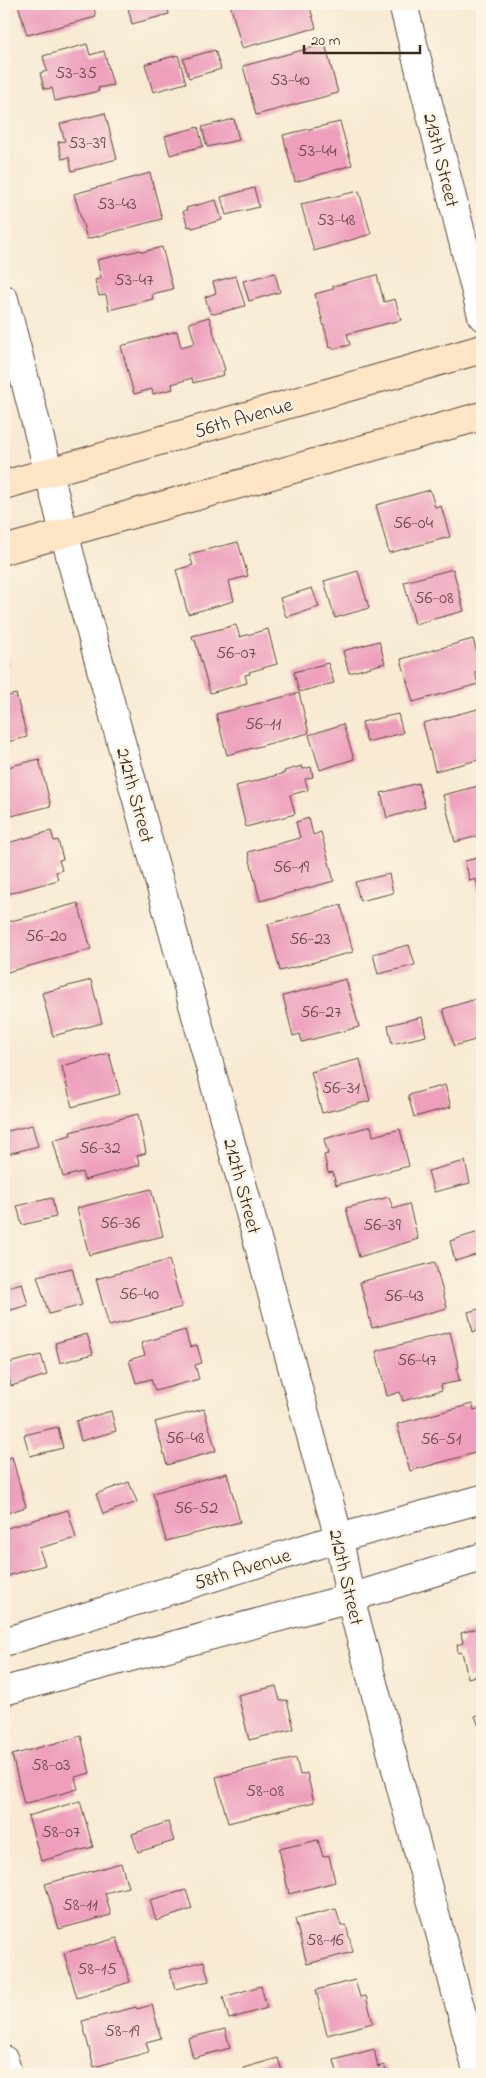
<svg xmlns="http://www.w3.org/2000/svg" width="486" height="2078" font-family="'Indie Flower',sans-serif">
  <style>
    .building { fill: #ed9fbc }
    .lines { fill: none; stroke-linecap: round; stroke-linejoin: round }
    .street-casing { stroke: #574739; stroke-width: 30 }
    .secondary-casing { stroke: #574739; stroke-width: 30 }
    .street { stroke: #fff; stroke-width: 28 }
    .secondary { stroke: #fde5c5; stroke-width: 28 }
    .labels { text-anchor: middle; stroke-width: 5; stroke-linejoin: round; paint-order: stroke }
    .number-label { font-size: 18px; fill: #684746 }
    .street-label { font-size: 20px; fill: #3b2a1e; stroke: #fcf5e5 }
  </style>
  <rect width="100%" height="100%" fill="#fcf5e5"/>
  <filter id="ink" filterUnits="userSpaceOnUse"><feTurbulence type="fractalNoise" baseFrequency=".02" numOctaves="2"/><feDisplacementMap in="SourceGraphic" scale="10" xChannelSelector="R" yChannelSelector="G"/><feConvolveMatrix kernelMatrix="1 2 1 2 8 2 1 2 1" color-interpolation-filters="sRGB"/></filter>
  <filter id="wash" filterUnits="userSpaceOnUse"><feTurbulence type="fractalNoise" baseFrequency=".0096" numOctaves="4" result="noise"/><feDisplacementMap in="SourceGraphic" scale="20" xChannelSelector="R" yChannelSelector="G"/><feGaussianBlur stdDeviation="1.12" result="paint"/><feColorMatrix in="noise" values="0 0 0 0 0 0 0 0 0 0 0 0 0 0 0 0 0 1.4 0 .05"/><feComposite in="paint" operator="in"/></filter>
  <g filter="url(#wash)">
    <rect width="100%" height="100%" fill="#f8ead3"/>
    <g id="blocks">
      <g class="building">
        <polygon points="18,4 108,4 94,8 96,17 27,35"/>
        <polygon points="127,4 167,4 169,14 132,24"/>
        <polygon points="169,4 189,4 171,9"/>
        <polygon points="230,4 309,4 316,28 242,48"/>
        <polygon points="87,44 90,55 104,51 113,85 98,88 99,91 55,101 52,88 44,89 40,73 47,71 43,56"/>
        <polygon points="325,44 338,93 256,115 243,66"/>
        <polygon points="215,50 221,69 189,78 183,59"/>
        <polygon points="178,55 186,83 153,92 145,64"/>
        <polygon points="105,113 117,159 72,171 69,157 62,159 58,142 65,141 60,124"/>
        <polygon points="234,119 239,140 207,147 202,127"/>
        <polygon points="340,122 352,165 295,182 283,135"/>
        <polygon points="198,127 203,146 170,155 165,136"/>
        <polygon points="150,173 162,219 87,239 74,194"/>
        <polygon points="254,188 259,207 226,215 221,197"/>
        <polygon points="359,191 371,234 314,251 301,204"/>
        <polygon points="216,200 222,220 192,228 191,226 188,227 183,211 187,210 186,208"/>
        <polygon points="162,247 173,289 152,294 153,299 109,310 106,295 99,296 95,280 101,278 97,260 141,250 142,252"/>
        <polygon points="275,273 280,292 249,301 243,281"/>
        <polygon points="377,275 384,302 395,299 401,320 347,334 350,345 333,349 332,347 330,348 315,294 333,289 333,286"/>
        <polygon points="236,276 245,306 214,314 210,313 205,297 216,293 213,282"/>
        <polygon points="209,317 225,370 223,371 224,375 193,383 192,378 172,384 173,389 153,394 152,389 134,394 121,346 177,331 181,347 195,343 189,323"/>
        <polygon points="430,490 435,507 441,506 450,537 389,553 376,505"/>
        <polygon points="238,542 248,576 229,581 234,601 188,614 176,570 193,565 189,554"/>
        <polygon points="453,569 464,611 415,624 404,582"/>
        <polygon points="358,571 369,608 335,618 324,581"/>
        <polygon points="312,588 319,607 286,617 280,598"/>
        <polygon points="236,625 240,637 268,629 277,664 249,672 250,674 245,675 247,683 210,693 195,640 193,640 192,636"/>
        <polygon points="473,639 482,671 475,672 478,684 413,702 401,659"/>
        <polygon points="379,641 385,663 349,673 343,651"/>
        <polygon points="4,647 9,665 4,666"/>
        <polygon points="328,663 334,683 299,692 294,672"/>
        <polygon points="299,693 309,733 227,755 216,714"/>
        <polygon points="16,694 27,737 4,743 4,697"/>
        <polygon points="482,708 482,759 435,771 423,723"/>
        <polygon points="398,714 403,733 367,742 362,722"/>
        <polygon points="343,724 354,759 320,770 309,735"/>
        <polygon points="39,759 51,806 4,818 4,768"/>
        <polygon points="302,766 303,769 311,767 313,777 305,779 308,790 290,795 295,814 246,827 236,786 285,773 284,771"/>
        <polygon points="418,783 425,807 387,818 381,793"/>
        <polygon points="482,785 482,835 455,842 443,795"/>
        <polygon points="309,818 313,835 321,832 334,881 260,901 248,852 300,838 296,822"/>
        <polygon points="51,831 54,841 58,840 63,859 59,860 62,870 56,872 58,880 4,895 4,844"/>
        <polygon points="482,857 482,902 476,879 470,881 465,861"/>
        <polygon points="389,874 393,893 360,901 355,882"/>
        <polygon points="78,903 91,949 4,973 4,941 7,940 4,923"/>
        <polygon points="341,905 353,952 280,971 268,924"/>
        <polygon points="409,945 415,965 378,974 373,954"/>
        <polygon points="346,979 359,1027 302,1042 300,1034 293,1036 283,996"/>
        <polygon points="91,980 102,1023 53,1036 42,993"/>
        <polygon points="476,999 482,1020 482,1038 454,1046 443,1009"/>
        <polygon points="422,1017 426,1036 392,1044 388,1025"/>
        <polygon points="109,1053 120,1094 72,1107 62,1066"/>
        <polygon points="360,1059 370,1101 322,1113 311,1072"/>
        <polygon points="445,1085 451,1107 414,1117 408,1095"/>
        <polygon points="138,1114 146,1153 137,1156 140,1165 84,1180 82,1172 63,1177 53,1140 71,1135 70,1132"/>
        <polygon points="32,1125 38,1146 4,1155 4,1132"/>
        <polygon points="371,1126 373,1136 400,1129 409,1166 336,1185 333,1172 328,1173 324,1155 328,1154 324,1139"/>
        <polygon points="465,1161 470,1183 434,1192 428,1171"/>
        <polygon points="151,1189 163,1236 89,1255 77,1208"/>
        <polygon points="389,1197 393,1209 409,1204 418,1239 359,1257 346,1208"/>
        <polygon points="52,1198 56,1217 22,1225 17,1206"/>
        <polygon points="482,1231 482,1253 455,1261 450,1241"/>
        <polygon points="169,1260 182,1307 109,1326 96,1279"/>
        <polygon points="435,1262 447,1308 372,1328 360,1282"/>
        <polygon points="72,1268 82,1305 49,1314 37,1276"/>
        <polygon points="22,1283 28,1305 4,1312 4,1288"/>
        <polygon points="482,1308 482,1330 473,1332 468,1312"/>
        <polygon points="185,1330 190,1347 197,1345 202,1363 195,1365 199,1379 155,1391 151,1379 136,1383 129,1360 145,1355 141,1343"/>
        <polygon points="450,1332 459,1368 456,1368 460,1381 441,1385 442,1390 403,1401 400,1392 387,1396 376,1351"/>
        <polygon points="87,1334 93,1354 60,1363 55,1343"/>
        <polygon points="41,1355 47,1375 11,1386 5,1364"/>
        <polygon points="472,1404 474,1410 482,1408 482,1451 410,1471 397,1424"/>
        <polygon points="204,1409 216,1451 167,1465 155,1422"/>
        <polygon points="111,1411 116,1431 81,1441 76,1421"/>
        <polygon points="58,1427 63,1448 30,1456 24,1435"/>
        <polygon points="12,1457 26,1507 4,1514 4,1459"/>
        <polygon points="227,1473 240,1522 166,1541 153,1493"/>
        <polygon points="129,1482 137,1502 103,1514 96,1494"/>
        <polygon points="68,1510 76,1538 39,1548 45,1565 4,1577 4,1529"/>
        <polygon points="482,1627 482,1674 468,1678 462,1652 458,1653 457,1645 463,1643 461,1633"/>
        <polygon points="276,1686 280,1701 287,1700 294,1729 249,1740 238,1695"/>
        <polygon points="482,1714 482,1734 475,1716"/>
        <polygon points="81,1736 90,1773 75,1777 78,1789 24,1804 12,1755"/>
        <polygon points="296,1758 300,1775 307,1773 314,1802 228,1823 216,1777"/>
        <polygon points="80,1801 93,1847 41,1861 28,1816"/>
        <polygon points="168,1822 174,1841 138,1852 132,1834"/>
        <polygon points="318,1840 323,1857 329,1855 335,1882 289,1894 279,1849"/>
        <polygon points="121,1863 128,1887 105,1893 111,1915 59,1929 45,1884"/>
        <polygon points="186,1890 192,1909 156,1921 150,1900"/>
        <polygon points="336,1909 341,1926 346,1925 353,1952 307,1964 295,1919"/>
        <polygon points="117,1938 130,1982 77,1998 64,1953"/>
        <polygon points="204,1961 209,1981 175,1989 170,1970"/>
        <polygon points="355,1980 360,1997 366,1996 373,2023 327,2035 316,1990"/>
        <polygon points="261,1986 267,2008 229,2019 223,1997"/>
        <polygon points="152,2005 161,2038 146,2042 149,2052 94,2067 82,2021 136,2007 137,2009"/>
        <polygon points="225,2029 230,2048 193,2058 188,2038"/>
        <polygon points="374,2049 378,2067 384,2065 387,2074 332,2074 337,2072 334,2060"/>
        <polygon points="278,2058 283,2074 244,2074 243,2068"/>
      </g>
    </g>
  </g>
  <g filter="url(#ink)">
    <use href="#blocks" fill-opacity="0" stroke="#574739" stroke-width="1"/>
    <g class="lines">
      <defs>
        <g id="street">
          <polyline points="403,4 482,316"/>
          <polyline points="4,299 71,559 339,1538 350,1598 478,2074"/>
          <polyline points="4,1642 339,1538 482,1499"/>
          <polyline points="4,1691 350,1598 482,1557"/>
          <polyline points="4,2060 8,2074"/>
        </g>
        <g id="secondary">
          <polyline points="4,485 482,349"/>
          <polyline points="4,550 482,416"/>
        </g>
      </defs>
      <use href="#street" class="street-casing"/>
      <use href="#secondary" class="secondary-casing"/>
      <use href="#street" class="street"/>
      <use href="#secondary" class="secondary"/>
    </g>
  </g>
  <g class="labels">
    <g class="number-label">
      <text x="76" y="78">53-35</text>
      <text x="290" y="85">53-40</text>
      <text x="87" y="148">53-39</text>
      <text x="317" y="156">53-44</text>
      <text x="117" y="209">53-43</text>
      <text x="336" y="225">53-48</text>
      <text x="134" y="285">53-47</text>
      <text x="413" y="528">56-04</text>
      <text x="434" y="603">56-08</text>
      <text x="236" y="658">56-07</text>
      <text x="263" y="729">56-11</text>
      <text x="291" y="872">56-19</text>
      <text x="46" y="941">56-20</text>
      <text x="310" y="944">56-23</text>
      <text x="321" y="1017">56-27</text>
      <text x="341" y="1093">56-31</text>
      <text x="100" y="1153">56-32</text>
      <text x="120" y="1228">56-36</text>
      <text x="382" y="1230">56-39</text>
      <text x="139" y="1299">56-40</text>
      <text x="404" y="1301">56-43</text>
      <text x="417" y="1365">56-47</text>
      <text x="185" y="1443">56-48</text>
      <text x="441" y="1444">56-51</text>
      <text x="196" y="1513">56-52</text>
      <text x="51" y="1770">58-03</text>
      <text x="265" y="1796">58-08</text>
      <text x="61" y="1837">58-07</text>
      <text x="80" y="1910">58-11</text>
      <text x="325" y="1945">58-16</text>
      <text x="97" y="1974">58-15</text>
      <text x="122" y="2036">58-19</text>
    </g>
    <g class="street-label">
      <text transform="translate(442 160) rotate(76)" y="7">213th Street</text>
      <text transform="translate(243 417) rotate(-16)" y="7">56th Avenue</text>
      <text transform="translate(136 795) rotate(75)" y="7">212th Street</text>
      <text transform="translate(243 1186) rotate(75)" y="7">212th Street</text>
      <text transform="translate(242 1568) rotate(-17)" y="7">58th Avenue</text>
      <text transform="translate(347 1577) rotate(77)" y="7">212th Street</text>
    </g>
  </g>
  <rect width="486" height="2078" fill="none" stroke="#fcf5e5" stroke-width="20"/>
  <path d="M304 45v8h116v-8" fill="none" stroke="#3b2a1e" stroke-width="2.5"/>
  <text x="311" y="45" font-size="15" fill="#3b2a1e" stroke="#fcf5e5" stroke-width="4" paint-order="stroke">20 m</text>
</svg>
